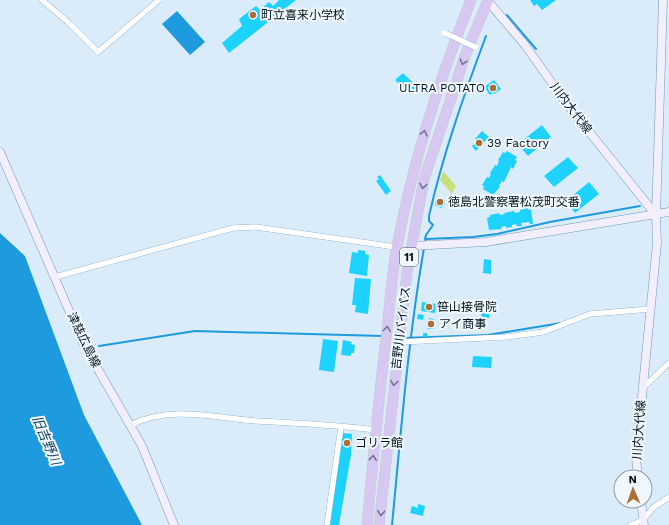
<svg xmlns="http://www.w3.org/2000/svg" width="669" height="525" font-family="'Work Sans','Noto Sans JP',sans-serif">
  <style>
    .green { fill: #c8e07c }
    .water { fill: #1e9ade }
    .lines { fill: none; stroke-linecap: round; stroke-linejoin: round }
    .stream { stroke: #1e9ade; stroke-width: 2 }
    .building { fill: #1dd2fd }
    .street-casing { stroke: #6d99b9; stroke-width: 6 }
    .secondary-casing { stroke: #6d99b9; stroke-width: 9 }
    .highway-casing { stroke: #c7cbcd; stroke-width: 11 }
    .street { stroke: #fff; stroke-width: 5.5 }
    .secondary { stroke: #f3eefb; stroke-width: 8 }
    .highway { stroke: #d6c8f1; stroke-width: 10 }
    .street-bridge-casing { stroke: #6d99b9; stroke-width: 6; stroke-linecap: butt }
    .street-bridge { stroke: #fff; stroke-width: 5.5 }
    .oneway { stroke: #777692 }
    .poi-dot { fill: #ae6f36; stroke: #eff8ff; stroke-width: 1.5 }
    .labels { text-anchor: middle; stroke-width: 4; stroke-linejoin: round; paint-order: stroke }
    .shield { fill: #eff8ff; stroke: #495761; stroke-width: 1 }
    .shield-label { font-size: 11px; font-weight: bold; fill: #02121d }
    .poi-label { font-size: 12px; fill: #02121d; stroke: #eff8ff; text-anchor: start }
    .street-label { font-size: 12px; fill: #02121d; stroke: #eff8ff }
    .water-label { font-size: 13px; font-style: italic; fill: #0c3b57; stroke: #eff8ff }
  </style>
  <rect width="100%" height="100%" fill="#daecfa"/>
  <polygon class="green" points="443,171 456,186 452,194 440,180"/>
  <g class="water">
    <polygon points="177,11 205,42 190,55 162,24"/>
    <polygon points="0,233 25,256 84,415 142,525 0,525"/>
  </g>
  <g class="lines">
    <g class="stream">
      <polyline points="507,15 536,49"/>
      <path d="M425,239L426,235L433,225L429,221V216C443,154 464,95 486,36"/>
      <polyline points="425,244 426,239 473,237 497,234 550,222 640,206"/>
      <polyline points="402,338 488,335 561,323"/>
      <polyline points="99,346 195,331 382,336"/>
      <path d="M392,525C401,432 408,340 424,248"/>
    </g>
  </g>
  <g class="building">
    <polygon points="279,0 296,0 229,53 222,43 242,26 239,19 256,6 260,10 269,2 273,6"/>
    <polygon points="530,0 556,0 542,10 537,4 534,6"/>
    <polygon points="403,73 417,87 409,94 395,80"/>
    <polygon points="494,80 501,89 494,94 493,93 490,95 484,87"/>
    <polygon points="542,125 551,137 528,156 518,144"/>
    <polygon points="482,131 489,137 476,151 472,146 478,141 475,139"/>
    <polygon points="507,151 517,157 515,160 517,161 513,169 511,167 504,182 502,181 499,186 500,187 493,195 483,189 484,186 482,185 487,177 489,178 491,174 490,173 495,165 497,166 499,161 498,160 503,152 505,153"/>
    <polygon points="568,157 578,168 554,187 544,176"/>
    <polygon points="380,175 391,191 386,195 376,181 379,179 377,177"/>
    <polygon points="589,182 599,194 575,213 566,201"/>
    <polygon points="438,198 442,199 445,202 445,204 441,208 435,205 435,201"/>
    <polygon points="528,208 528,210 531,209 533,224 530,224 529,222 521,223 522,226 517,226 516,224 512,225 512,227 506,228 506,226 501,227 502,229 489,230 487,218 490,217 490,215 499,213 500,215 505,214 504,213 514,211 515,213 520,212 520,210"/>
    <polygon points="358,250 365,251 365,254 369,255 367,276 349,273 352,252 358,253"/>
    <polygon points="484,259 491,260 491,274 483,273"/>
    <polygon points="355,278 371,279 368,314 355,312 356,305 352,305"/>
    <polygon points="422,302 436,304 435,313 421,311"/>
    <polygon points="482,304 490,306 489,318 481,317"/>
    <polygon points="418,314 424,315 423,320 417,319"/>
    <polygon points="429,318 434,319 433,329 428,329"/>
    <rect x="423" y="333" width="4" height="4"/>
    <polygon points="323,339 338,341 334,372 319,370"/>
    <polygon points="343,340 352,342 351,344 355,345 354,353 351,353 351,356 341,355"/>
    <polygon points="473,356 492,357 491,368 472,367"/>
    <polygon points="343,433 352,434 351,455 339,525 330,525"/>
    <polygon points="418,504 425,506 423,516 410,513 412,506 418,508"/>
  </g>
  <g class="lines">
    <defs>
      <g id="street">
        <polyline points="42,0 68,22 98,52 159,0"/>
        <polyline points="55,277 233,228 256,227 396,247"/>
        <polyline points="399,342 506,337 529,334 543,332 590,314 650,309"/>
        <polyline points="642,389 669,363"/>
        <path d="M131,425C170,405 216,418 257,421C297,423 336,425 376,430"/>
        <polyline points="327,525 341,427"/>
        <polyline points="631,525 643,520 654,507 669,497"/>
      </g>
      <g id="secondary">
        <polyline points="487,0 525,45 566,103 656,215"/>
        <polyline points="0,152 84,345 142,446 174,525"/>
        <polyline points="411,246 486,242 669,212"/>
        <polyline points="638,477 636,458 657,243 656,215 663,0"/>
        <polyline points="641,501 644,525"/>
      </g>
      <g id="highway">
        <path d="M367,525C373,460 379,395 387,330C390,302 392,273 397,246C413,161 439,80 471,0"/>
        <polyline points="379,525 407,272 424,179 465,56 488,0"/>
      </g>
    </defs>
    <use href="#street" class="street-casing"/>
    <use href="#secondary" class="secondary-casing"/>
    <use href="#highway" class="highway-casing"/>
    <use href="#street" class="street"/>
    <use href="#secondary" class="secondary"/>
    <use href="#highway" class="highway"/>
    <defs>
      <polyline id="street-bridge" points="445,33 475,47"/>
    </defs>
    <use href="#street-bridge" class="street-bridge-casing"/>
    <use href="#street-bridge" class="street-bridge"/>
  </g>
  <defs><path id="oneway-chevron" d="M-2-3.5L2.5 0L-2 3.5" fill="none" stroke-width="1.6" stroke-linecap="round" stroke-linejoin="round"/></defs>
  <g class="oneway">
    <use href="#oneway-chevron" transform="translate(463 62) rotate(109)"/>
    <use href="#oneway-chevron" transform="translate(424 133) rotate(-75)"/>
    <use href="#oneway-chevron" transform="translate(423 186) rotate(101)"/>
    <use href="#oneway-chevron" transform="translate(387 329) rotate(-83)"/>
    <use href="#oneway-chevron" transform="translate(394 383) rotate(97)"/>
    <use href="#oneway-chevron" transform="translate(373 458) rotate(-84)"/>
    <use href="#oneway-chevron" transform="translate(381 513) rotate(96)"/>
  </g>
  <g class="poi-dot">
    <circle cx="253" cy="15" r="4"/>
    <circle cx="493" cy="88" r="4"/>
    <circle cx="479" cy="143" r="4"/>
    <circle cx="440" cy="202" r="4"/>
    <circle cx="429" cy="307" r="4"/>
    <circle cx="431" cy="324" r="4"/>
    <circle cx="347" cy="443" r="4"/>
  </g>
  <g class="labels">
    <rect class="shield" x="400" y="248" width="18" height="18" rx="3"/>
    <g class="shield-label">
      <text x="409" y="261">11</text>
    </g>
    <g class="poi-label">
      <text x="261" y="19">町立喜来小学校</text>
      <text x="485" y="92" text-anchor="end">ULTRA POTATO</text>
      <text x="487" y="147">39 Factory</text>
      <text x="448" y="206">徳島北警察署松茂町交番</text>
      <text x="437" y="311">笹山接骨院</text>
      <text x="439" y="328">アイ商事</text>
      <text x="355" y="447">ゴリラ館</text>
    </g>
    <g class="street-label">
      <text transform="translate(571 108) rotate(53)" y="4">川内大代線</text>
      <text transform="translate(401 328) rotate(-83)" y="4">吉野川バイパス</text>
      <text transform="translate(84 340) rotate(64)" y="4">津慈広島線</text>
      <text transform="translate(639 430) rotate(-86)" y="4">川内大代線</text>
    </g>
    <g class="water-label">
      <text transform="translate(47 440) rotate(67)" y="5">旧吉野川</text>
    </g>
  </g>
  <g transform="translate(633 489) rotate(358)"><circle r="19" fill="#eff8ff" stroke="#909ca5"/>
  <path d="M0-3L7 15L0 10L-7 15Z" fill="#ae6f36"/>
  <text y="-6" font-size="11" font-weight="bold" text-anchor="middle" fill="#02121d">N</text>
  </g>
</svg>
